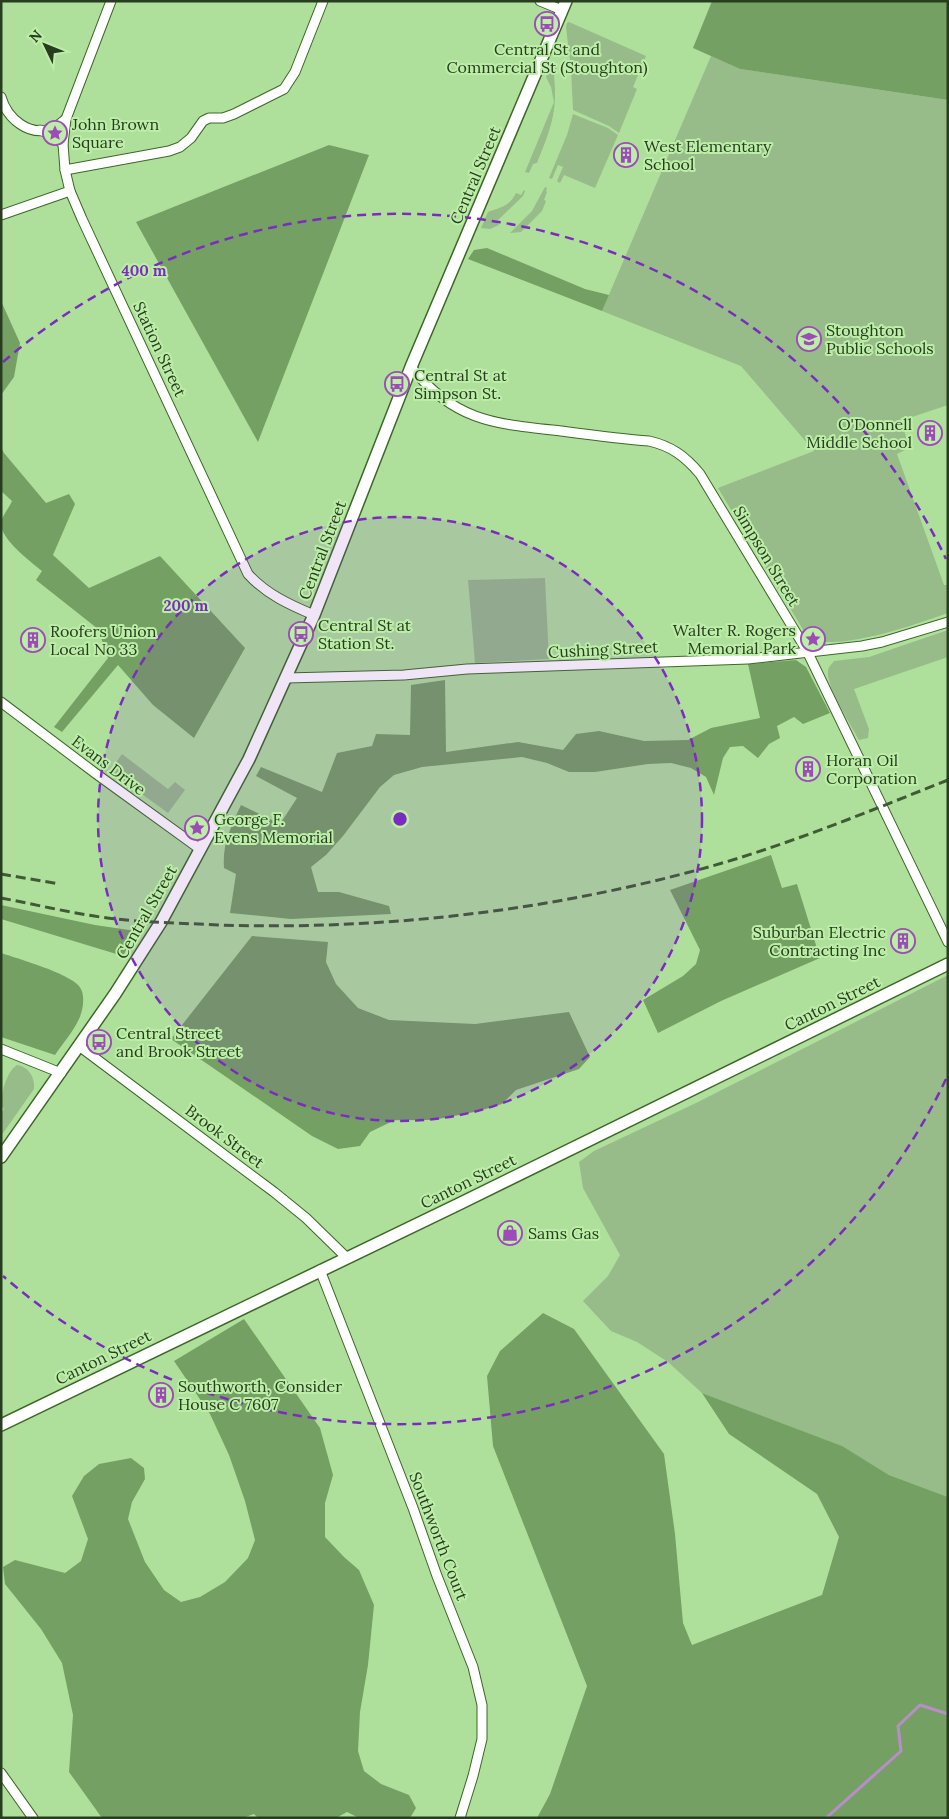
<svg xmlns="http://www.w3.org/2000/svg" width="949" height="1819" font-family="Lora,serif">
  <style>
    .green { fill: #97bb89 }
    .forest { fill: #75a063 }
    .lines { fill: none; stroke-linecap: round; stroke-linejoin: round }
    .stream { stroke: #b98dc9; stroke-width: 3 }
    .minor-casing { stroke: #3c6827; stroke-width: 11 }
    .secondary-casing { stroke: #3c6827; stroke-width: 14 }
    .minor { stroke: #fff; stroke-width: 9 }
    .secondary { stroke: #fff; stroke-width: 11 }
    .rail { stroke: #415a36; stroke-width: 3; stroke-dasharray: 10 5; stroke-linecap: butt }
    .ring { fill: none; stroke: #7b2cbf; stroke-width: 2.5; stroke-dasharray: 9 6 }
    .labels { text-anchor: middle; stroke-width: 4; stroke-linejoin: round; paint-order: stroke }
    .poi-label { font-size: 16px; fill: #283c20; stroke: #bceea8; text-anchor: start }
    .street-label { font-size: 16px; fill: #283c20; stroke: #bceea8 }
    .centre { fill: #7b2cbf; stroke: #bceea8; stroke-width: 2.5 }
    .ring-label { font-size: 15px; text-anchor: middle; font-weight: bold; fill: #7b2cbf; stroke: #bceea8; stroke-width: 4; stroke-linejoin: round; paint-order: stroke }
  </style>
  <rect width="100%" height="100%" fill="#afe09b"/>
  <g class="green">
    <polygon points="569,22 646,56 633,87 637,89 619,133 609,126 573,110 571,70 566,27 567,23"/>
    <path d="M711,56L740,69L948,100V405L906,419L900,418L908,443L905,444V450L897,454L944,585H948V613C917,624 841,651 811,639L805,633L718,488L814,451L741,366L602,311Z"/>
    <path d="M552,63L557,69L556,74L554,76C558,113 550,130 537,163L533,164L529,173L525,172L554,102L551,87L546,77Z"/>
    <polygon points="573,114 608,128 618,135 595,188 564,175 560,183 557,181 563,167 558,165 552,179 549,178 567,135"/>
    <polygon points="545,187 547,188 546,191 547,192 544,200 546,201 542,211 521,232 510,233 532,211"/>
    <path d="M524,190L525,191L523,196L497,221L499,225L490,229L481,228L488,212C501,207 510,206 516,193L521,195Z"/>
    <polygon points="545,578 549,659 475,663 468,580"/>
    <path d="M948,630V657L854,689L869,729L868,738L859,740C852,727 825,684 828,671C828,667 832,664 834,661L869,657Z"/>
    <polygon points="122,754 168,789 175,782 185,790 168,813 110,771"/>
    <polygon points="948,975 948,1497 889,1475 841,1446 702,1393 668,1362 637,1342 611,1331 583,1301 608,1276 620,1255 583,1188 579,1162 594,1151 696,1103"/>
    <path d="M17,1065C29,1067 35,1077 34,1089L1,1136V1116L4,1108L1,1107C1,1094 6,1072 17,1065Z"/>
  </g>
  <g class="forest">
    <polygon points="712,1 948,1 948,100 740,69 693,48"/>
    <polygon points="329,145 369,155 258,442 136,222"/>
    <polygon points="487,248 585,289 609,295 602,311 468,259 474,250"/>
    <polygon points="1,301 20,343 14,377 1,395"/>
    <path d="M1,447L4,453L46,503L69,494L75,504L53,555L89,588L160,556L245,648L194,738L153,705L118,665L62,732L54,727L108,658L98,629L36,580L42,571C31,562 0,539 1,523C2,516 9,508 12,501L1,491Z"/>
    <path d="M796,660L806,667L830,713L803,724L794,717L777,726L780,738L769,744L758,758L743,746L730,747L723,758L714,795L706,777L691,768L671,763L648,764L595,772H569L547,763L522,757L422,767L394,775L380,787L343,836L326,855L311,867L318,892H339L389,906L391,914L291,919L230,913L236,874L224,868C222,845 231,826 241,805L280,824L297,798L256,776L261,767L322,792L337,753L372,746L376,734L410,735L411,685L445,680L446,752L518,742L563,750L576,734L599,731L644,741L688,740L711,728L760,718L748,664Z"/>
    <polygon points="771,855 782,888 797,884 820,958 721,1001 658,1033 643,1000 683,976 696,964 700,950 670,890"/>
    <polygon points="1,905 95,925 136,931 123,956 1,919"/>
    <polygon points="252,936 328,942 326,962 336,984 358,1008 389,1020 475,1024 569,1012 590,1057 579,1069 516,1090 502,1104 479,1111 433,1120 395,1120 370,1132 360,1146 338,1149 312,1136 171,1039"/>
    <path d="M1,953C19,959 68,973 79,986C86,994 83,1011 79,1019C73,1032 63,1043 55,1055L1,1037Z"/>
    <polygon points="543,1313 574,1329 664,1454 675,1534 683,1623 692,1645 822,1595 839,1537 817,1494 729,1434 702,1393 842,1446 889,1475 948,1497 948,1818 537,1818 550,1794 587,1686 493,1446 487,1376 500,1351"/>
    <polygon points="244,1319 320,1428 333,1475 325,1503 325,1537 344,1557 359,1570 374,1605 368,1665 360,1712 358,1751 364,1771 381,1784 409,1795 416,1808 410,1818 359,1818 347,1812 336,1818 258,1818 254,1814 243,1818 102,1818 69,1772 73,1715 62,1663 41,1629 5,1584 3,1567 15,1560 65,1573 81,1561 88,1539 72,1496 84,1476 99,1464 131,1458 144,1468 145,1479 132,1502 128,1519 145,1562 164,1590 181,1602 200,1597 225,1582 248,1558 255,1540 245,1501 229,1455 210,1414 174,1361"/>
  </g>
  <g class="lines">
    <polyline class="stream" points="826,1818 901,1751 898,1726 920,1705 948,1714"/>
    <defs>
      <g id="minor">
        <path d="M111,1L66,119L63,144L65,170L70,191L82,219L248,574C266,594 290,605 314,615"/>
        <polyline points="540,1 562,10"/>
        <path d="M1,97C7,118 29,138 53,128C58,126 62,122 66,119"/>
        <polyline points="40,130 52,135 63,144"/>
        <polyline points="65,170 169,151 180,147 191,138 203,121 209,118 223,118 234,114 284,89 295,72 323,1"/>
        <polyline points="1,215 70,191"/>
        <path d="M411,367C455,422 496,424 561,431C591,435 620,439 649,441C671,446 685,456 700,474L807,651L948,942"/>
        <polyline points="286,678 404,675 467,669 748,659 862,646 882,642 948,622"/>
        <polyline points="1,702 95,773 200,849"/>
        <polyline points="79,1046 274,1192 306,1218 347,1258"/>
        <polyline points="1,1049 61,1073"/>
        <polyline points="320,1270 413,1508 437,1576 473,1667 482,1705 482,1739 473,1776 460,1818"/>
        <polyline points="1,1773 33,1818"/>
      </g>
      <g id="secondary">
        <polyline points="1,1157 115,994 161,922 249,759 314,615 411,367 566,1"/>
        <polyline points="1,1425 459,1204 948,964"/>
      </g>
    </defs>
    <use href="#minor" class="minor-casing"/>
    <use href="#secondary" class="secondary-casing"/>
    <use href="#minor" class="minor"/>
    <use href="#secondary" class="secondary"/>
    <g class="rail">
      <polyline points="1,874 60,884"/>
      <path d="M1,898C39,905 78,915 116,919C150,923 184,923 218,925C376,930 533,913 686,873C776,850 862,814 948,780"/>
    </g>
  </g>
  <circle cx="400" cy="819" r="302" fill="#7b2cbf" fill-opacity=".12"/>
  <g class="ring">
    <circle cx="400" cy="819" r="302"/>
    <path d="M946 1079A605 605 0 0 1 3 1276M3 362A605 605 0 0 1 946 559"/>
  </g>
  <defs>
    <symbol id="bus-ring" viewBox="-11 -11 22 22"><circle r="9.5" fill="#bceea8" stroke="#9e4bba" stroke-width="1.5"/><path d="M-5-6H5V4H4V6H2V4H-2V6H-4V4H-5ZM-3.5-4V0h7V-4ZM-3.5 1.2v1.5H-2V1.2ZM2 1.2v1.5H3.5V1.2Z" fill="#9e4bba"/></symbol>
    <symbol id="sight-ring" viewBox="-11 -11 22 22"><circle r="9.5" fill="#bceea8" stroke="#9e4bba" stroke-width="1.5"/><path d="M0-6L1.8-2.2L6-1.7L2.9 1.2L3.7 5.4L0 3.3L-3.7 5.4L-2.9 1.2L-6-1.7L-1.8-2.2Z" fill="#9e4bba"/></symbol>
    <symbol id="building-ring" viewBox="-11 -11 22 22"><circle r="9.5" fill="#bceea8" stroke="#9e4bba" stroke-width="1.5"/><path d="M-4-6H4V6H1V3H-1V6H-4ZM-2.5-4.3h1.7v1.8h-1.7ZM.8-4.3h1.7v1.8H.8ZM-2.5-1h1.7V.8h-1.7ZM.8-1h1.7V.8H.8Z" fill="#9e4bba"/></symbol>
    <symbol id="school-ring" viewBox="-11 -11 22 22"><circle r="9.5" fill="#bceea8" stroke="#9e4bba" stroke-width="1.5"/><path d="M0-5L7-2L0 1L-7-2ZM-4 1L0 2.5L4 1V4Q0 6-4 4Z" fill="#9e4bba"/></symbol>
    <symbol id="shop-ring" viewBox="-11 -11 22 22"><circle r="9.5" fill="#bceea8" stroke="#9e4bba" stroke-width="1.5"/><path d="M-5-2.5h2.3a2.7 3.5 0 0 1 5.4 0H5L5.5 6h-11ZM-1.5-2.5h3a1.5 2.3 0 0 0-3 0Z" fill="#9e4bba"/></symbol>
  </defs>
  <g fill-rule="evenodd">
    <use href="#bus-ring" x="533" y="10" width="28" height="28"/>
    <use href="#sight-ring" x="41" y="119" width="28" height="28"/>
    <use href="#building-ring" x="612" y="141" width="28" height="28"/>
    <use href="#school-ring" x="795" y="325" width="28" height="28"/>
    <use href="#bus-ring" x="383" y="370" width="28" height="28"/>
    <use href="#building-ring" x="916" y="419" width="28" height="28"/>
    <use href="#bus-ring" x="287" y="620" width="28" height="28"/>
    <use href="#sight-ring" x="799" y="625" width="28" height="28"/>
    <use href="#building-ring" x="19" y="626" width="28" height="28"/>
    <use href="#building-ring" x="794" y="755" width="28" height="28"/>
    <use href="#sight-ring" x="183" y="814" width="28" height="28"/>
    <use href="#building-ring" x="889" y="927" width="28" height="28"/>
    <use href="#bus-ring" x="85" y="1028" width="28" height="28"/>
    <use href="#shop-ring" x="496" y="1219" width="28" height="28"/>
    <use href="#building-ring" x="147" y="1381" width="28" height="28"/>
  </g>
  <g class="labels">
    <g class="poi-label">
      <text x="547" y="55" text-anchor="middle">Central St and<tspan x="547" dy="18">Commercial St (Stoughton)</tspan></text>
      <text x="72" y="130">John Brown<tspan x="72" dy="18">Square</tspan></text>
      <text x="644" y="152">West Elementary<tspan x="644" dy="18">School</tspan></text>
      <text x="826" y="336">Stoughton<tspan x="826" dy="18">Public Schools</tspan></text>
      <text x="414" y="381">Central St at<tspan x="414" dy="18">Simpson St.</tspan></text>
      <text x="912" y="430" text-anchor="end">O'Donnell<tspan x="912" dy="18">Middle School</tspan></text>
      <text x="318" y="631">Central St at<tspan x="318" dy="18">Station St.</tspan></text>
      <text x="796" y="636" text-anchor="end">Walter R. Rogers<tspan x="796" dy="18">Memorial Park</tspan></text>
      <text x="50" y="637">Roofers Union<tspan x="50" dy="18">Local No 33</tspan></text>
      <text x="826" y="766">Horan Oil<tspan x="826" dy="18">Corporation</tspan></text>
      <text x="214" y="825">George F.<tspan x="214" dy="18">Evens Memorial</tspan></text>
      <text x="886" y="938" text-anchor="end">Suburban Electric<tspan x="886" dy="18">Contracting Inc</tspan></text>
      <text x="116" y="1039">Central Street<tspan x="116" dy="18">and Brook Street</tspan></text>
      <text x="528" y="1239">Sams Gas</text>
      <text x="178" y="1392">Southworth, Consider<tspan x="178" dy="18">House C 7607</tspan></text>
    </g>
    <g class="street-label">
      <text transform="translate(475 175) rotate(-67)" y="6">Central Street</text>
      <text transform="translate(160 349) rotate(65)" y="6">Station Street</text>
      <text transform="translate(322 550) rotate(-69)" y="6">Central Street</text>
      <text transform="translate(767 556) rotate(59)" y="6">Simpson Street</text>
      <text transform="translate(603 649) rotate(-3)" y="6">Cushing Street</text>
      <text transform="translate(109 765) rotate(37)" y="6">Evans Drive</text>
      <text transform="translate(146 912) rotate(-60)" y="6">Central Street</text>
      <text transform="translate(832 1003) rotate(-26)" y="6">Canton Street</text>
      <text transform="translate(225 1136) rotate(37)" y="6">Brook Street</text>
      <text transform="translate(468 1181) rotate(-26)" y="6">Canton Street</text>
      <text transform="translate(103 1357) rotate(-26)" y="6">Canton Street</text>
      <text transform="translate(439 1536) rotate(69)" y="6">Southworth Court</text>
    </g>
  </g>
  <circle cx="400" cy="819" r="8" class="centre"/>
  <g class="ring-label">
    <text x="144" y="276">400 m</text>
    <text x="186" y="611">200 m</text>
  </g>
  <rect width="949" height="1819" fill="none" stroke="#283c20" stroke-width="5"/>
  <g transform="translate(45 45) rotate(313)" stroke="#bceea8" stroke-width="4" paint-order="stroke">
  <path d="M0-4L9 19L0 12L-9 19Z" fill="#283c20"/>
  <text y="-8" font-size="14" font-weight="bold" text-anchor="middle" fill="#283c20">N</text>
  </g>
</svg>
